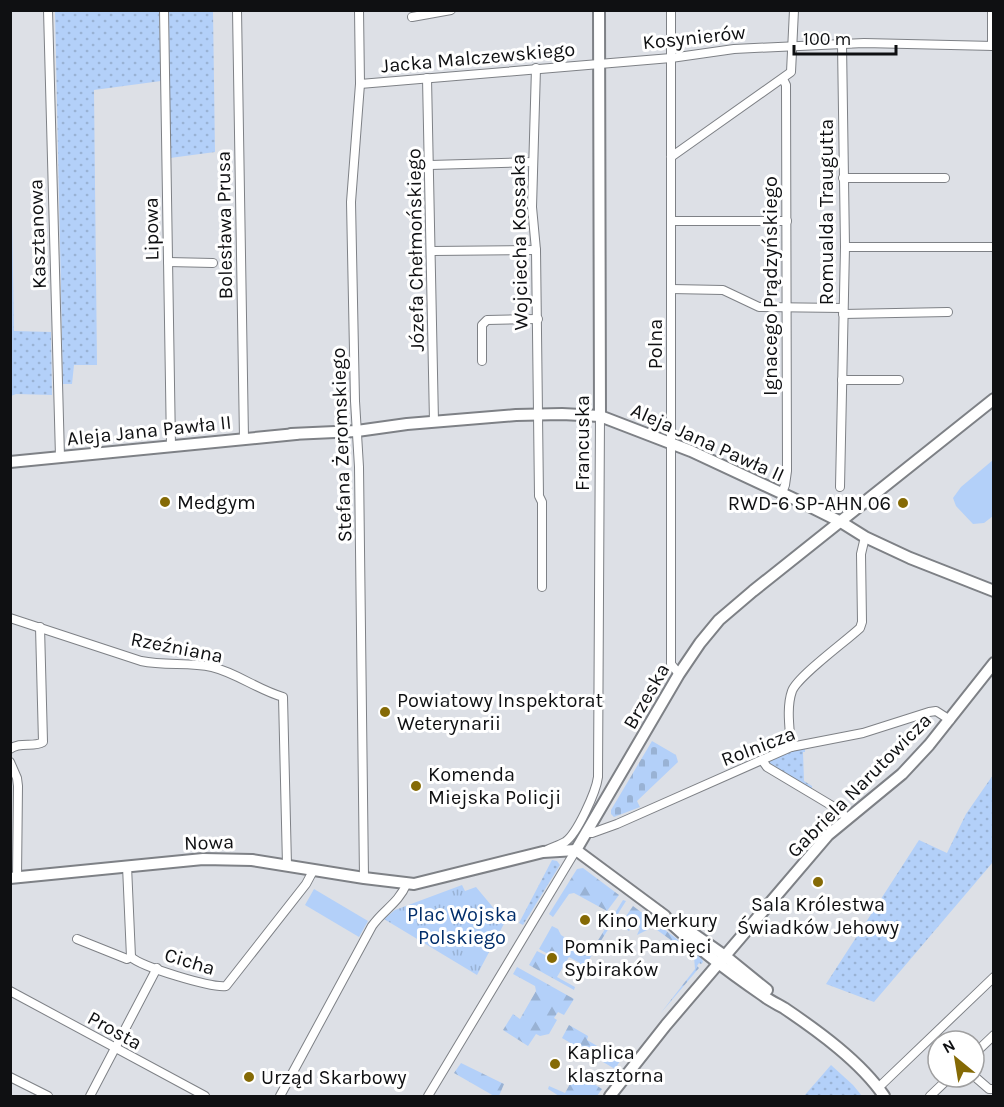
<svg xmlns="http://www.w3.org/2000/svg" width="1004" height="1107" font-family="Karla,sans-serif">
  <style>
    .grass { fill: url(#grass-dots) }
    .forest { fill: url(#forest-firs) }
    .cemetery { fill: url(#cemetery-stones) }
    .park { fill: url(#park-tufts) }
    .pitch { fill: #b3d0f9 }
    .lines { fill: none; stroke-linecap: round; stroke-linejoin: round }
    .street-casing { stroke: #7e8186; stroke-width: 10 }
    .secondary-casing { stroke: #7e8186; stroke-width: 14 }
    .street { stroke: #fff; stroke-width: 8 }
    .secondary { stroke: #fff; stroke-width: 10 }
    .poi-dot { fill: #856a05; stroke: #fff; stroke-width: 2 }
    .labels { text-anchor: middle; stroke-width: 6; stroke-linejoin: round; paint-order: stroke }
    .street-label { font-size: 20px; fill: #0f1012; stroke: #fff }
    .poi-label { font-size: 20px; fill: #0f1012; stroke: #fff; text-anchor: start }
    .park-label { font-size: 20px; fill: #002d6a; stroke: #fff }
  </style>
  <defs>
    <pattern id="grass-dots" width="8" height="8" patternUnits="userSpaceOnUse" patternTransform="scale(1.5)"><rect width="8" height="8" fill="#b3d0f9"/><path d="M2 2h.1M6 6h.1" fill="none" stroke="#99b2d4" stroke-width="1.8" stroke-linecap="round"/></pattern>
    <pattern id="forest-firs" width="22" height="20" patternUnits="userSpaceOnUse" patternTransform="scale(1.5)"><rect width="22" height="20" fill="#b3d0f9"/><path d="M5 1l3.5 6h-7zM16 11l3.5 6h-7z" fill="#99b2d4"/></pattern>
    <pattern id="cemetery-stones" width="16" height="16" patternUnits="userSpaceOnUse" patternTransform="scale(1.5)"><rect width="16" height="16" fill="#b3d0f9"/><path d="M2 7V4a2 2 0 0 1 4 0v3zM10 15v-3a2 2 0 0 1 4 0v3z" fill="#99b2d4"/></pattern>
    <pattern id="park-tufts" width="24" height="20" patternUnits="userSpaceOnUse" patternTransform="scale(1.5)"><rect width="24" height="20" fill="#b3d0f9"/><path d="M3 7l-1-3M5 7V3M7 7l1-3M15 17l-1-3M17 17v-4M19 17l1-3" fill="none" stroke="#99b2d4"/></pattern>
  </defs>
  <rect width="100%" height="100%" fill="#dde0e6"/>
  <g class="grass">
    <polygon points="55,11 159,11 161,81 94,90 97,365 74,365 72,384 63,384"/>
    <polygon points="169,11 213,11 215,152 170,158"/>
    <polygon points="10,104 14,331 51,332 52,395 16,394 11,396"/>
    <polygon points="805,748 805,752 803,752 804,781 812,786 812,789 771,767 766,761 791,751"/>
    <polygon points="993,775 993,862 874,1002 826,984 919,840 947,853 966,814"/>
    <polygon points="552,860 557,861 560,865 523,925 519,923"/>
    <polygon points="831,1065 853,1085 862,1096 804,1096"/>
  </g>
  <g class="forest">
    <polygon points="583,868 619,895 607,911 574,893 569,894 553,917 549,914 577,869"/>
    <polygon points="623,900 626,901 580,974 577,975 575,972 580,963 569,957 557,977 575,987 574,990 529,965 537,951 547,956 547,961 550,964 555,964 558,961 558,955 555,953 548,954 539,949 552,926 558,929 561,935 587,951 592,943 597,942"/>
    <polygon points="633,906 701,957 703,962 701,964 699,963 697,966 699,968 660,1014 695,969 694,957 653,927 637,935 640,928 634,924 629,931 620,925"/>
    <polygon points="517,967 574,999 564,1015 558,1012 554,1018 557,1020 549,1034 540,1036 536,1034 528,1046 503,1030 513,1014 520,1019 536,991 535,986 513,974"/>
    <polygon points="569,1025 588,1036 587,1040 616,1057 619,1054 623,1056 615,1069 562,1038"/>
    <polygon points="461,1063 504,1084 499,1096 494,1096 454,1073"/>
    <polygon points="576,1073 602,1089 597,1096 559,1096 548,1089 549,1086 565,1093"/>
  </g>
  <polygon class="cemetery" points="652,741 676,755 678,762 637,801 640,807 614,817 611,814 611,810"/>
  <polygon class="park" points="462,885 465,891 476,887 496,911 500,908 507,918 477,975 384,919 395,910"/>
  <g class="pitch">
    <polygon points="993,460 993,516 984,523 973,524 956,506 953,498 961,487"/>
    <polygon points="314,889 368,921 359,937 305,905"/>
  </g>
  <g class="lines">
    <defs>
      <g id="street">
        <polyline points="48,10 60,457"/>
        <polyline points="164,10 171,446"/>
        <polyline points="237,10 244,439"/>
        <polyline points="359,10 360,84 351,202 355,401 359,467 364,878"/>
        <polyline points="671,10 671,664 679,674"/>
        <polyline points="992,10 992,46"/>
        <polyline points="412,17 451,10"/>
        <polyline points="536,68 532,207 536,250 539,496 542,502 542,587"/>
        <polyline points="427,78 434,422"/>
        <polyline points="360,84 671,58 734,49 864,43 994,46"/>
        <polyline points="671,157 791,72 794,10"/>
        <polyline points="430,165 533,162"/>
        <polyline points="843,178 945,178"/>
        <polyline points="671,221 787,221"/>
        <polyline points="845,247 994,247"/>
        <polyline points="432,251 536,250"/>
        <polyline points="168,262 213,263"/>
        <polyline points="671,289 723,290 759,307 843,308"/>
        <polyline points="843,314 948,312"/>
        <polyline points="482,361 482,325 487,320 538,319"/>
        <polyline points="842,380 899,380"/>
        <polyline points="840,487 845,247 842,44"/>
        <polyline points="782,493 785,485 787,471 786,85 783,79"/>
        <path d="M10,618L141,661C165,666 189,662 212,667C237,673 258,690 283,697L287,865"/>
        <path d="M791,747C790,730 786,708 792,691C798,676 845,642 860,628L862,622L861,554L865,537"/>
        <path d="M10,749C21,741 33,748 43,742L40,627"/>
        <polyline points="762,760 767,767 839,810 847,818"/>
        <polyline points="10,762 17,778 18,786 17,877"/>
        <polyline points="587,833 592,833 617,824 791,747 863,733 929,712 936,711 950,720"/>
        <path d="M547,850C553,847 560,845 565,842C577,834 596,792 598,777L600,416"/>
        <polyline points="127,866 131,957"/>
        <path d="M77,939L127,959L131,957C142,967 211,988 226,986L306,884L313,871"/>
        <polyline points="10,991 205,1096"/>
        <polyline points="974,1054 994,1035"/>
        <polyline points="974,1076 989,1089 994,1089"/>
        <polyline points="10,1077 48,1096"/>
        <polyline points="878,1088 994,977"/>
        <polyline points="90,1096 157,968"/>
        <path d="M280,1096L372,926C384,909 398,904 407,883"/>
        <polyline points="428,1096 576,850"/>
        <polyline points="930,1096 950,1077"/>
      </g>
      <g id="secondary">
        <polyline points="599,10 600,416"/>
        <polyline points="291,434 357,431 407,424 516,415 562,414 600,416 691,451 805,504 841,522 865,537 910,558 994,591"/>
        <polyline points="10,462 296,434"/>
        <polyline points="576,850 679,674 700,643 719,620 753,591 994,399"/>
        <polyline points="576,850 665,916"/>
        <polyline points="10,878 203,859 252,860 364,878 414,884 543,852 576,850"/>
        <path d="M659,912C691,943 727,971 764,996C770,1001 777,1004 784,1008C818,1031 861,1062 884,1096"/>
        <polyline points="688,930 725,956 767,990"/>
        <polyline points="610,1096 666,1025 828,835 902,774 929,745 994,663"/>
      </g>
    </defs>
    <use href="#street" class="street-casing"/>
    <use href="#secondary" class="secondary-casing"/>
    <use href="#street" class="street"/>
    <use href="#secondary" class="secondary"/>
  </g>
  <g class="poi-dot">
    <circle cx="165" cy="502" r="6"/>
    <circle cx="903" cy="503" r="6"/>
    <circle cx="385" cy="712" r="6"/>
    <circle cx="416" cy="786" r="6"/>
    <circle cx="818" cy="882" r="6"/>
    <circle cx="585" cy="920" r="6"/>
    <circle cx="552" cy="958" r="6"/>
    <circle cx="555" cy="1064" r="6"/>
    <circle cx="249" cy="1077" r="6"/>
  </g>
  <g class="labels">
    <g class="street-label">
      <text transform="translate(694 37) rotate(-6)" y="7">Kosynierów</text>
      <text transform="translate(478 57) rotate(-5)" y="7">Jacka Malczewskiego</text>
      <text transform="translate(826 212) rotate(-90)" y="7">Romualda Traugutta</text>
      <text transform="translate(224 225) rotate(-91)" y="7">Bolesława Prusa</text>
      <text transform="translate(151 229) rotate(-91)" y="7">Lipowa</text>
      <text transform="translate(37 234) rotate(-92)" y="7">Kasztanowa</text>
      <text transform="translate(519 242) rotate(-91)" y="7">Wojciecha Kossaka</text>
      <text transform="translate(415 250) rotate(-91)" y="7">Józefa Chełmońskiego</text>
      <text transform="translate(770 286) rotate(-90)" y="7">Ignacego Prądzyńskiego</text>
      <text transform="translate(655 344) rotate(-90)" y="7">Polna</text>
      <text transform="translate(149 430) rotate(-6)" y="7">Aleja Jana Pawła II</text>
      <text transform="translate(708 442) rotate(24)" y="7">Aleja Jana Pawła II</text>
      <text transform="translate(582 443) rotate(-90)" y="7">Francuska</text>
      <text transform="translate(341 445) rotate(-92)" y="7">Stefana Żeromskiego</text>
      <text transform="translate(177 647) rotate(11)" y="7">Rzeźniana</text>
      <text transform="translate(646 696) rotate(-60)" y="7">Brzeska</text>
      <text transform="translate(758 746) rotate(-21)" y="7">Rolnicza</text>
      <text transform="translate(859 785) rotate(-45)" y="7">Gabriela Narutowicza</text>
      <text transform="translate(209 842) rotate(-2)" y="7">Nowa</text>
      <text transform="translate(190 961) rotate(17)" y="7">Cicha</text>
      <text transform="translate(115 1030) rotate(29)" y="7">Prosta</text>
    </g>
    <g class="poi-label">
      <text x="177" y="509">Medgym</text>
      <text x="891" y="510" text-anchor="end">RWD-6 SP-AHN 06</text>
      <text x="397" y="707">Powiatowy Inspektorat<tspan x="397" dy="23">Weterynarii</tspan></text>
      <text x="428" y="781">Komenda<tspan x="428" dy="23">Miejska Policji</tspan></text>
      <text x="818" y="911" text-anchor="middle">Sala Królestwa<tspan x="818" dy="23">Świadków Jehowy</tspan></text>
      <text x="597" y="927">Kino Merkury</text>
      <text x="564" y="953">Pomnik Pamięci<tspan x="564" dy="23">Sybiraków</tspan></text>
      <text x="567" y="1059">Kaplica<tspan x="567" dy="23">klasztorna</tspan></text>
      <text x="261" y="1084">Urząd Skarbowy</text>
    </g>
    <g class="park-label">
      <text x="462" y="921">Plac Wojska<tspan x="462" dy="23">Polskiego</tspan></text>
    </g>
  </g>
  <rect width="1004" height="1107" fill="none" stroke="#0f1012" stroke-width="24"/>
  <g transform="translate(956 1059) rotate(330)"><circle r="28" fill="#ffffff" stroke="#9f9fa0" stroke-width="1.5"/>
  <path d="M0-4.5L10 22L0 15L-10 22Z" fill="#856a05"/>
  <text y="-9" font-size="16" font-weight="bold" text-anchor="middle" fill="#0f1012">N</text>
  </g>
  <path d="M794 45v9h102v-9" fill="none" stroke="#0f1012" stroke-width="3"/>
  <text x="803" y="45" font-size="18" fill="#0f1012" stroke="#ffffff" stroke-width="4.5" paint-order="stroke">100 m</text>
</svg>
